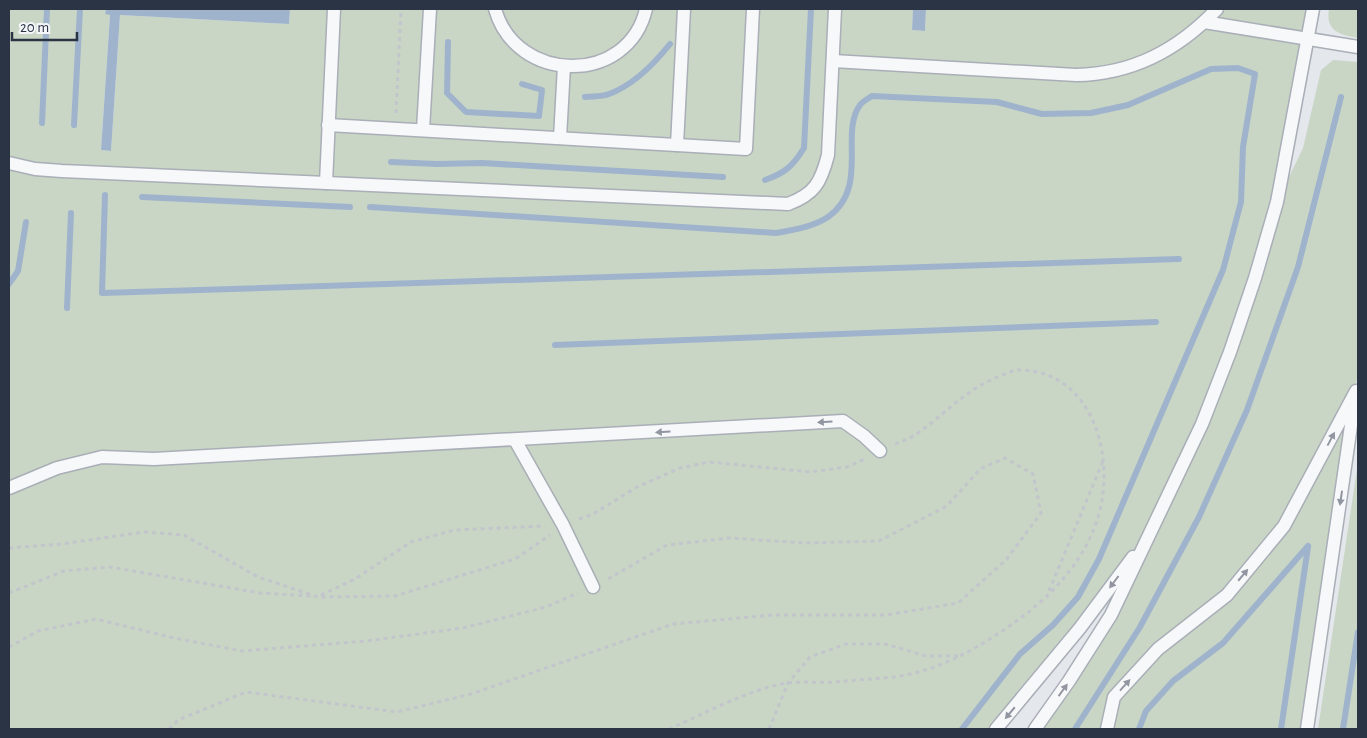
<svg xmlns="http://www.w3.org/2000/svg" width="1367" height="738" font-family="'Alegreya Sans',sans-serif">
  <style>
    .green { fill: #c9d6c5 }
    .water { fill: #9fb4cc }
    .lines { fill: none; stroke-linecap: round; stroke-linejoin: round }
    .stream { stroke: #9fb4cc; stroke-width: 6 }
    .service-casing { stroke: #a9aeb7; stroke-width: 15 }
    .path { stroke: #c2c5cb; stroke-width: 3; stroke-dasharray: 4 4; stroke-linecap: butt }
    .service { stroke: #f7f8fa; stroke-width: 12 }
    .oneway { fill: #9196a0 }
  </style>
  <rect width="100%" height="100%" fill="#e4e7ec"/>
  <g class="green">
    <polygon points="9,9 106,9 105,14 110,14 101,150 111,151 120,15 289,24 290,9 913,9 912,30 925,31 926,9 1313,9 1278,200 1303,148 1321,70 1333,60 1358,62 1358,371 1307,729 1035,729 1069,681 1152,533 996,729 9,729"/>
    <path d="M1329,9H1358V38C1340,35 1325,31 1329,9Z"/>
    <polygon points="1358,462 1358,729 1318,729 1354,489"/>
  </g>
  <g class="water">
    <polygon points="106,9 290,9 289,24 120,15 111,151 101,150 110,15 105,14"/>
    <polygon points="913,9 926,9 925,31 912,30"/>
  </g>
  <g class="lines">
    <g class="stream">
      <polyline points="448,42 447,93 466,112 539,116 542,90 522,84"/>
      <path d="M585,97C592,96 602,97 609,94C634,85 654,64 670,44"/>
      <polyline points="42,123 47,9"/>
      <polyline points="74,125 80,9"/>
      <polyline points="391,162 437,164 482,163 723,177"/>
      <path d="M765,180C785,173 793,166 804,148L811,9"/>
      <polyline points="105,195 102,293 1179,259"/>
      <polyline points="142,197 350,207"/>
      <path d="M370,207L776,233C793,230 813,227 828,217C870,187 839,134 860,105C863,101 869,98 872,96L997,102L1042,114L1091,113L1128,105L1211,69L1238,68L1255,74L1243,147L1241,202L1223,270L1099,559L1078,597L1053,625L1020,654L962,729"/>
      <polyline points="9,284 18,271 26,222"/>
      <polyline points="67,308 71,213"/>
      <polyline points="555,345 1156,322"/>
      <polyline points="1075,729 1140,627 1199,517 1247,410 1298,267 1341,97"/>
      <polyline points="1139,729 1146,711 1173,681 1223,643 1308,546"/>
      <polyline points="1281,729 1308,547"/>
      <polyline points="1343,729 1358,632"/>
    </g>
    <defs>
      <g id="service">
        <path d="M495,9C516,84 628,86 646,9"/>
        <polyline points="1204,22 1358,47"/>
        <path d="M833,61L1076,75C1133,74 1178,50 1217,9"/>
        <polyline points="328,125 746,149 753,9"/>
        <polyline points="423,130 430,9"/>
        <polyline points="560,138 564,66"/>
        <polyline points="677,145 684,9"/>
        <path d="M9,163L35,169L62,171L788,204C815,194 821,182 828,155L835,9"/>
        <polyline points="326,183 334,9"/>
        <polyline points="515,440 563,525 593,587"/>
        <polyline points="9,488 57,468 102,457 154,459 843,421 864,436 880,451"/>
        <polyline points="996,729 1080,628 1133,557"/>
        <polyline points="1035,729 1069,681 1111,615 1202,424 1230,352 1255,278 1277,202 1313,9"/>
        <polyline points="1107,729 1114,697 1158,649 1227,595 1284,526 1356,391 1307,729"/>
      </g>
    </defs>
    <use href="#service" class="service-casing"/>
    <g class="path">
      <polyline points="396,113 401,9"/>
      <polyline points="579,519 593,514 637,487 680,468 709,462 811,472 847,467 865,459"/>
      <polyline points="9,548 62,544 144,532 184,535 258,577 318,597 395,596 515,559 550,535"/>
      <polyline points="1049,591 1103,461"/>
      <polyline points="9,593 64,571 110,567 260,593 312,596"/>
      <polyline points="321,595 355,579 411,542 454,530 545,526"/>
      <polyline points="9,647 38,631 96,619 174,638 242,651 366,641 463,628 546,607 578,593"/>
      <polyline points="169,729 178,720 246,692 397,712 471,694 673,624 773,615 886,615 958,603 1006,560 1041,513 1033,474 1005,458 980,469 947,506 879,541 805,543 730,538 667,545 608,579"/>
      <path d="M669,729C704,714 751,688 788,683C803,681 819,683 835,682C854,680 874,679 894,677C944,670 987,643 1026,614C1057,590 1085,558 1097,520C1117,462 1095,372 1021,370C1016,369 1010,372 1005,374C968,387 949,411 918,433C911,438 903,441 895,444"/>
      <polyline points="769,729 788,683 810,657 846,644 885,644 926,656 959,656"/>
    </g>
    <use href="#service" class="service"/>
  </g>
  <defs><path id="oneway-solid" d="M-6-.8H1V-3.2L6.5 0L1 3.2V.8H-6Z" transform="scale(1.25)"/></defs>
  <g class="oneway">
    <use href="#oneway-solid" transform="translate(825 422) rotate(177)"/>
    <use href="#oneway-solid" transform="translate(663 432) rotate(177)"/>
    <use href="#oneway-solid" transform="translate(1331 439) rotate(-62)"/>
    <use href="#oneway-solid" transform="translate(1341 498) rotate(98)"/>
    <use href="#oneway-solid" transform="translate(1243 575) rotate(-50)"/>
    <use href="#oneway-solid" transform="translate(1114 582) rotate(127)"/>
    <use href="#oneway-solid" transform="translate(1125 685) rotate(-48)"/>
    <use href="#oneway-solid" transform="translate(1063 690) rotate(-54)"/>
    <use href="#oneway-solid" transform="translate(1010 713) rotate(130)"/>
  </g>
  <rect width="1367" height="738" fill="none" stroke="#2b3445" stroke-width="20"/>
  <path d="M12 32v8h65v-8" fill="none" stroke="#2b3445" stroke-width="2.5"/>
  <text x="20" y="32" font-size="15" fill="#2b3445" stroke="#f4f6f9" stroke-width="4" paint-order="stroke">20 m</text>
</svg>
